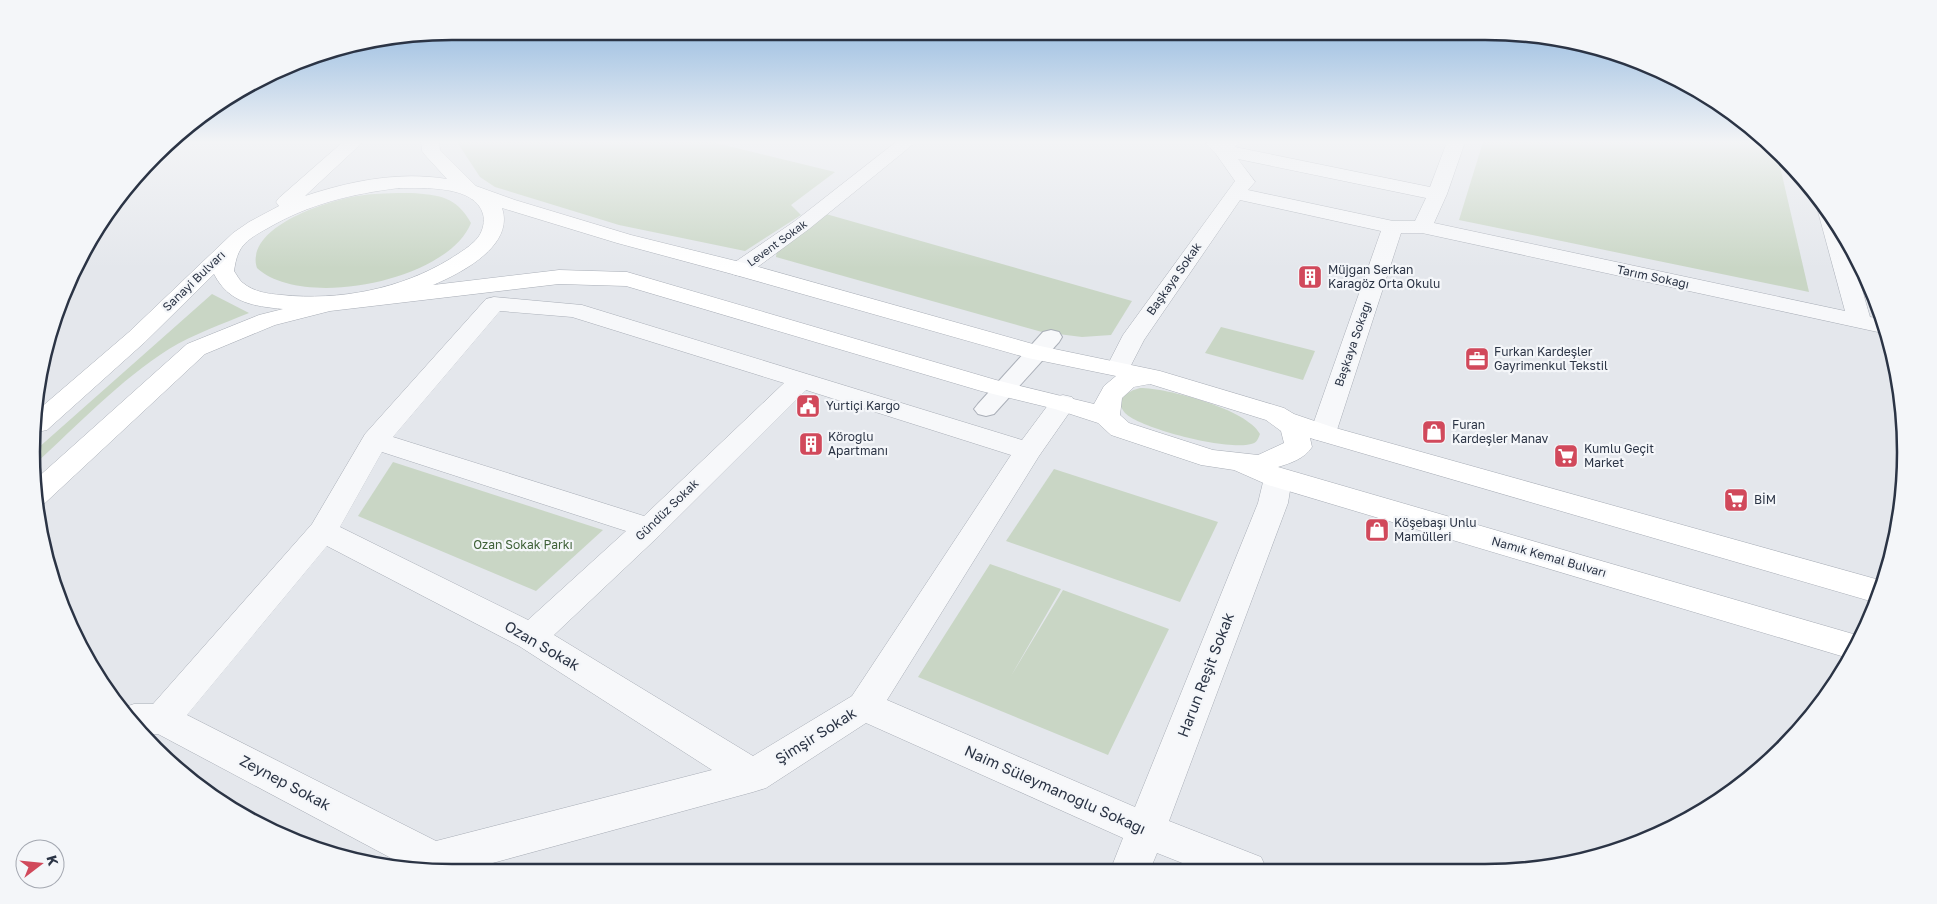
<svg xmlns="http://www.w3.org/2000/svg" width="1937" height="904" font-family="'Golos Text',sans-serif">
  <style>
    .green { fill: #c9d6c5 }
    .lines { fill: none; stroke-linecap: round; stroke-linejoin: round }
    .pedestrian-casing { stroke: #a9aeb7; stroke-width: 2 }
    .minor-casing { stroke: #a9aeb7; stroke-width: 1 }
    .secondary-casing { stroke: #a9aeb7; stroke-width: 1 }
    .pedestrian { fill: #f7f8fa; fill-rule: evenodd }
    .minor { fill: #f7f8fa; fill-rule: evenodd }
    .secondary { fill: #fff; fill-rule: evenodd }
    .labels { text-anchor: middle; stroke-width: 4.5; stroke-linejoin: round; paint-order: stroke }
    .far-street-label { font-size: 11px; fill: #2b3445; stroke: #f4f6f9 }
    .poi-label { font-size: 12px; fill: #2b3445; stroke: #f4f6f9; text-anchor: start }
    .street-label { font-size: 12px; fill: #2b3445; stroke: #f4f6f9 }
    .park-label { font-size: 12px; fill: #3f6138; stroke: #f4f6f9 }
    .near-street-label { font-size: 15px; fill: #2b3445; stroke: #f4f6f9 }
    .rim { fill: none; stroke: #2b3445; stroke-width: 2.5 }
  </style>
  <rect width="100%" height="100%" fill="#e4e7ec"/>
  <g class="green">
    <polygon points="457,142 712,142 835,172 791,205 801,215 745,251 619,225 495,187 480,177"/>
    <polygon points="1483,142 1767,142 1776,149 1809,292 1459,220"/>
    <path d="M411,193C439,195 456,196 471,223C448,281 302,310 257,268C256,265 255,260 256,256C261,222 328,201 357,196C375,193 393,193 411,193Z"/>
    <polygon points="826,214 1132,301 1111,335 1082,337 1042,332 776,257 777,250"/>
    <path d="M212,294L249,313C222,324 194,334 169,349C120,380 79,424 36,463L37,449Z"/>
    <polygon points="1221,327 1315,351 1303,380 1205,353"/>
    <path d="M1140,388C1167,388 1247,409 1260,434C1258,439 1257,443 1251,444C1229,451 1141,429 1125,413C1122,410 1121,406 1119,403C1125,394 1129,391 1140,388Z"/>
    <polygon points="393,462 603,530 536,591 358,516"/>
    <polygon points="1054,469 1218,522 1180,602 1006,541"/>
    <polygon points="990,564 1061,589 1011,676 1063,590 1169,629 1108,755 918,677"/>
  </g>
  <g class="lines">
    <defs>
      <polygon id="pedestrian" points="1051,330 1059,332 1062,337 1059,342 994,414 986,416 978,414 974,409 978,404 1043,332"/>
      <g id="minor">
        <polygon points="896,142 916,142 809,229 748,274 740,276 732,274 729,269 732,264 795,221"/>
        <path d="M1207,142H1239L1235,147L1430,187L1447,142H1465L1447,194L1434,223L1845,311L1817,208L1822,203C1850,236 1858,277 1870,317L1882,319L1887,334L1422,233H1401L1336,433L1333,439L1323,441L1313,439L1310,433L1381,231L1240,200L1144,340L1127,373L1118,375L1109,373L1106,368L1123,335L1235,181L1216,154L1206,144ZM1238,159L1426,198L1415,221H1393L1248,190L1255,182Z"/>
        <path d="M494,297L582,305L1022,440L1054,397L1063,395L1072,397L1076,403L1039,456L887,700L1135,807L1258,503L1264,478L1268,471L1278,469L1288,471L1292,478L1288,503L1169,821L1261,857L1267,870H1200L1157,853L1150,870L1110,871L1123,838L866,723L766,788L753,792L456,873L405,868L406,866L158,734H146L125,707L134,704H153L312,524L365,434L486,299ZM500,311L572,317L784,383L644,516L393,437ZM806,390L1011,455L852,696L753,756L554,635L660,535ZM382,452L626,531L528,620L340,527ZM327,546L519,646L712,770L436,841L187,715Z"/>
      </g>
      <path id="secondary" d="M343,142H363L305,196C350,181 399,171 447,179L425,155L422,151L421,142H439L440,150L476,186L515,200L631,235L748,264L1040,346L1160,371L1284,408L1294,414L1332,427L1883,581L1877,603L1310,438L1312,447C1304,459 1291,463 1278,467L1860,636L1848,658L1268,485L1234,470L1201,465L1111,435L1098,423L1055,409L981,391L626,286L559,284L330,311L275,325L205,354L45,503L35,506L36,479L187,344L259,315L283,309C253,306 229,303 214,274L145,342L47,430L37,432L38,410L129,332L233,233L249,222L279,206L276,202L279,198ZM399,188C423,188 475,185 483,214C485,221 483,230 479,236C472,246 459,253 450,259C401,289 339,301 282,295C268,294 254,292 243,283C239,280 237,275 234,271C235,265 236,258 239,252C244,241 257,234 268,228C309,204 352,194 399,188ZM502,208L617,243L732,274L1028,358L1116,376L1104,386L1094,404L996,380L627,272L559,270L433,285C461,273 515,246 502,208ZM1150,384L1266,420L1281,431L1284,443L1258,455L1213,450L1129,423L1120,415L1122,398L1134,387Z"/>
    </defs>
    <use href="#pedestrian" class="pedestrian-casing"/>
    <use href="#minor" class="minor-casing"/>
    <use href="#secondary" class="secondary-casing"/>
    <use href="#pedestrian" class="pedestrian"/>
    <use href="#minor" class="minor"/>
    <use href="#secondary" class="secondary"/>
  </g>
  <linearGradient id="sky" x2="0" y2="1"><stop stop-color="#8bb4dd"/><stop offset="0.53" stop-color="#f3f4f6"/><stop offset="1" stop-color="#f3f4f6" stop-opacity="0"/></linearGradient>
  <rect width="1937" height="268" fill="url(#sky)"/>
  <defs>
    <symbol id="building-square" viewBox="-11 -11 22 22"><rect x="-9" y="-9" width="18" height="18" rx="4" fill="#d1495b" stroke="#f4f6f9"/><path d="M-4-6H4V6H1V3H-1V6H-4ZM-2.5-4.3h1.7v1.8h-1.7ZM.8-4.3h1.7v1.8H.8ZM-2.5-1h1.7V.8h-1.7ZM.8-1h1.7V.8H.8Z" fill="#fff"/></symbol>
    <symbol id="office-square" viewBox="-11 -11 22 22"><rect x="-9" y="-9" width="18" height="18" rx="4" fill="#d1495b" stroke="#f4f6f9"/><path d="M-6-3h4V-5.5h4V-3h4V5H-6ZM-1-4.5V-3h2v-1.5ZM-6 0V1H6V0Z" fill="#fff"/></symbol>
    <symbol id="civic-square" viewBox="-11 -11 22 22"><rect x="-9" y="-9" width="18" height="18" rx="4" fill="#d1495b" stroke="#f4f6f9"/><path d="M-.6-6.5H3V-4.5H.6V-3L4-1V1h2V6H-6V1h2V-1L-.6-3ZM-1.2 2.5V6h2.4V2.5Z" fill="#fff"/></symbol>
    <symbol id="shop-square" viewBox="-11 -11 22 22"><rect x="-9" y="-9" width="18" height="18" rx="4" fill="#d1495b" stroke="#f4f6f9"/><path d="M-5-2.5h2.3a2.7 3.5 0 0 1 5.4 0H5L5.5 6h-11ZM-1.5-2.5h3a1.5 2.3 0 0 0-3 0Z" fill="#fff"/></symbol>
    <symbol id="supermarket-square" viewBox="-11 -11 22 22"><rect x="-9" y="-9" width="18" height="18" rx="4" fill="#d1495b" stroke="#f4f6f9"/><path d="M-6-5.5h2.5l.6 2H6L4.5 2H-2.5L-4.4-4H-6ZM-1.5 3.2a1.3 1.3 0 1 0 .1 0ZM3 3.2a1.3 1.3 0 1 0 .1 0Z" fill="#fff"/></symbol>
  </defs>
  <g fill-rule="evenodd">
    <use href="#building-square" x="1296" y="263" width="28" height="28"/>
    <use href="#office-square" x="1463" y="345" width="28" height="28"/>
    <use href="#civic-square" x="794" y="392" width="28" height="28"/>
    <use href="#shop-square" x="1420" y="418" width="28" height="28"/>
    <use href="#building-square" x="797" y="430" width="28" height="28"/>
    <use href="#supermarket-square" x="1552" y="442" width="28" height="28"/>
    <use href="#supermarket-square" x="1722" y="486" width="28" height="28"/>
    <use href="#shop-square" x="1363" y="516" width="28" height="28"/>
  </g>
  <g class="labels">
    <g class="far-street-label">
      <text transform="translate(777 243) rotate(-36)" y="4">Levent Sokak</text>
    </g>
    <g class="poi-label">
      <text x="1328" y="274">Müjgan Serkan<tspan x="1328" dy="14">Karagöz Orta Okulu</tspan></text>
      <text x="1494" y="356">Furkan Kardeşler<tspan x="1494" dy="14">Gayrimenkul Tekstil</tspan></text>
      <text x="826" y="410">Yurtiçi Kargo</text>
      <text x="1452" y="429">Furan<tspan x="1452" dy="14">Kardeşler Manav</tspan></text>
      <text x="828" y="441">Köroğlu<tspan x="828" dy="14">Apartmanı</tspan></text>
      <text x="1584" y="453">Kumlu Geçit<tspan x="1584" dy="14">Market</tspan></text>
      <text x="1754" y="504">BİM</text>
      <text x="1394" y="527">Köşebaşı Unlu<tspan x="1394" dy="14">Mamülleri</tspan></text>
    </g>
    <g class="street-label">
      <text transform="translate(1653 277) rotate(12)" y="4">Tarım Sokağı</text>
      <text transform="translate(1174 279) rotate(-55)" y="4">Başkaya Sokak</text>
      <text transform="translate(194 281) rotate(-44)" y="4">Sanayi Bulvarı</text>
      <text transform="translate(1353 344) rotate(-71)" y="4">Başkaya Sokağı</text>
      <text transform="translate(667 510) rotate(-44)" y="4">Gündüz Sokak</text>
      <text transform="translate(1549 557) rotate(16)" y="4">Namık Kemal Bulvarı</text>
    </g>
    <g class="park-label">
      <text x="523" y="549">Ozan Sokak Parkı</text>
    </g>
    <g class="near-street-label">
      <text transform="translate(542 646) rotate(30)" y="5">Ozan Sokak</text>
      <text transform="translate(1206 675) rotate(-69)" y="5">Harun Reşit Sokak</text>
      <text transform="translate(816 736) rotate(-32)" y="5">Şimşir Sokak</text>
      <text transform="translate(285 783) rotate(28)" y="5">Zeynep Sokak</text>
      <text transform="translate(1055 790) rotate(24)" y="5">Naim Süleymanoğlu Sokağı</text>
    </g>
  </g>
  <path d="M0 0H1937V904H0ZM452 40H1485A412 412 0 0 1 1897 452V452A412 412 0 0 1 1485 864H452A412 412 0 0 1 40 452V452A412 412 0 0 1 452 40Z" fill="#f4f6f9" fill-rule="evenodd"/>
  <path class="rim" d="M452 40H1485A412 412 0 0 1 1897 452V452A412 412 0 0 1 1485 864H452A412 412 0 0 1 40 452V452A412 412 0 0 1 452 40Z"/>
  <g transform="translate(40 864) rotate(74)"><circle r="24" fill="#f4f6f9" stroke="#a4a8b1"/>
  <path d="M0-4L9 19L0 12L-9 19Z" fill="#d1495b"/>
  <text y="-8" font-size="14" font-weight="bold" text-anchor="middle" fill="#2b3445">K</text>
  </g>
</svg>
